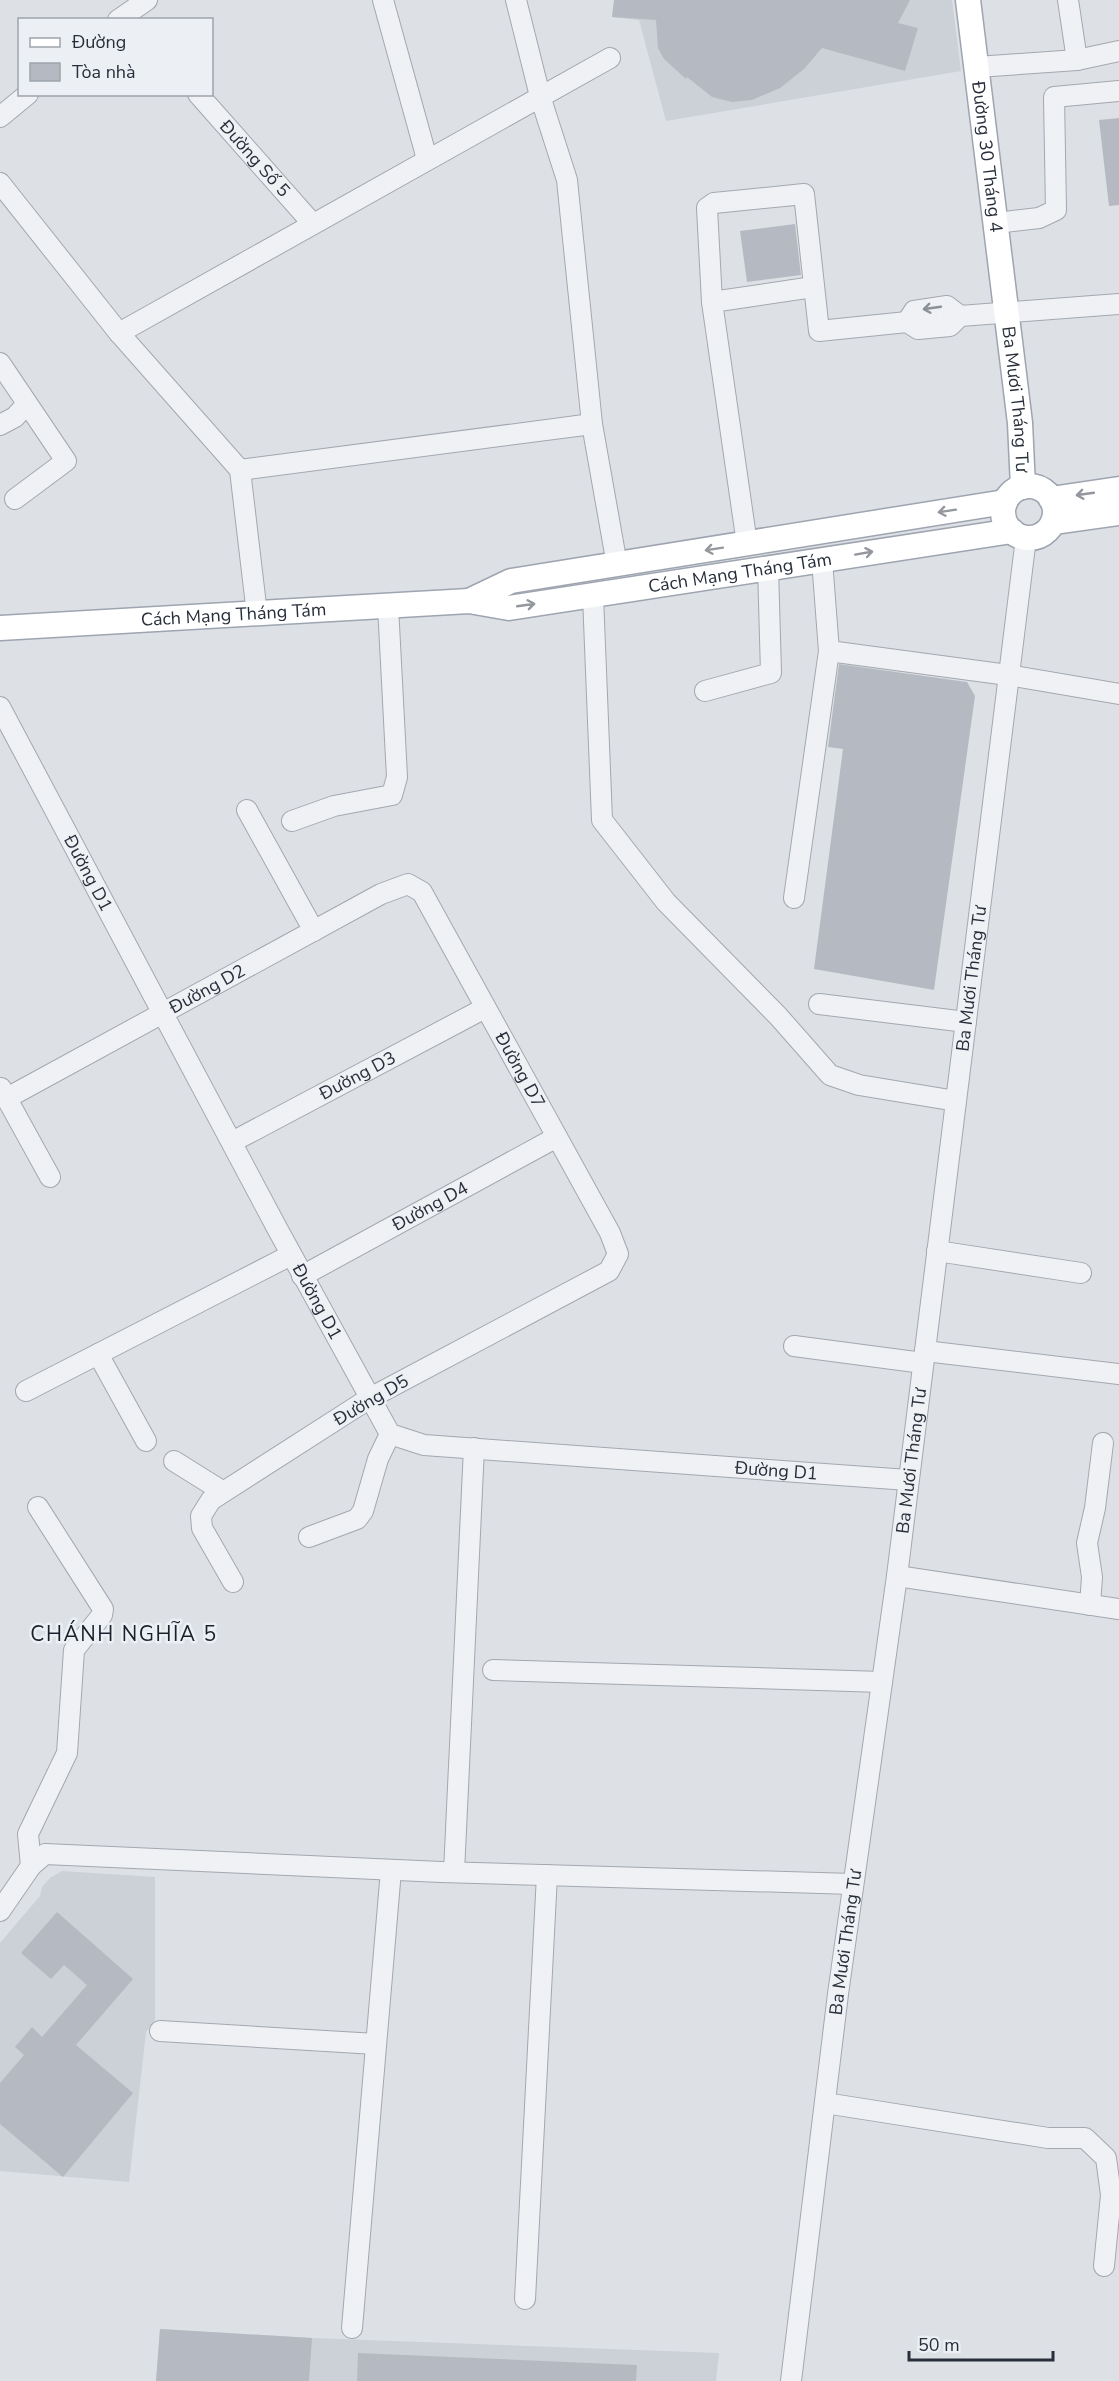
<svg xmlns="http://www.w3.org/2000/svg" width="1119" height="2381" font-family="'Nunito Sans',sans-serif">
  <style>
    .built { fill: #ccd0d7 }
    .building { fill: #b5bac2 }
    .lines { fill: none; stroke-linecap: round; stroke-linejoin: round }
    .minor-casing { stroke: #a3a8af; stroke-width: 22 }
    .major-casing { stroke: #9ea5b0; stroke-width: 27 }
    .minor { stroke: #f0f1f5; stroke-width: 20 }
    .major { stroke: #fff; stroke-width: 24 }
    .oneway { stroke: #8c9098 }
    .oneway2 { stroke: #94979d }
    .labels { text-anchor: middle; stroke-width: 5; stroke-linejoin: round; paint-order: stroke }
    .street-label { font-size: 18px; fill: #282f3b; stroke: #ecf0f4 }
    .quarter-label { font-size: 21px; letter-spacing: 1.5px; fill: #1a212c; stroke: #ecf0f4 }
  </style>
  <rect width="100%" height="100%" fill="#dde1e6"/>
  <g class="built">
    <polygon points="614,0 952,0 961,71 666,121 639,20 612,17"/>
    <polygon points="62,1871 155,1877 155,2020 146,2032 129,2182 0,2171 0,1943 40,1896 42,1887 50,1878"/>
    <polygon points="160,2329 312,2338 719,2353 716,2381 156,2381"/>
  </g>
  <g class="building">
    <polygon points="614,0 910,0 898,23 918,28 905,71 822,48 804,69 780,88 752,100 732,102 712,97 687,77 686,79 664,59 658,48 656,20 612,17"/>
    <polygon points="1119,118 1119,205 1109,206 1099,120"/>
    <polygon points="795,224 801,275 747,282 740,231"/>
    <polygon points="839,664 967,682 975,696 934,990 814,969 843,749 828,747"/>
    <polygon points="57,1912 133,1979 76,2045 133,2093 63,2177 0,2124 0,2083 24,2055 15,2047 32,2027 42,2037 87,1985 64,1965 51,1979 21,1953"/>
    <polygon points="160,2329 312,2338 309,2381 156,2381"/>
    <polygon points="358,2353 637,2365 636,2381 357,2381"/>
  </g>
  <g class="lines">
    <defs>
      <g id="minor">
        <polyline points="383,0 427,159"/>
        <polyline points="516,0 540,96 567,180 592,424 617,565"/>
        <polyline points="1068,0 1077,60"/>
        <polyline points="118,20 147,0"/>
        <polyline points="977,67 1077,60 1119,51"/>
        <path id="s1" d="M198,94L312,223"/>
        <polyline points="0,117 28,94"/>
        <polyline points="0,183 119,333 240,470 257,614"/>
        <polyline points="996,223 1039,218 1056,210 1054,97 1119,91"/>
        <polyline points="712,302 813,287"/>
        <polyline points="907,322 914,311 947,306 960,316"/>
        <polyline points="119,333 610,58"/>
        <polyline points="0,363 66,461 15,499"/>
        <polyline points="0,425 15,417 27,404"/>
        <polyline points="240,470 592,424"/>
        <polyline points="747,544 712,302 707,208 714,203 804,194 819,331 907,322 918,329 950,326 960,316 1119,304"/>
        <polyline points="822,560 829,651 1008,675 1119,694"/>
        <polyline points="593,596 602,820 666,902 778,1016 830,1075 859,1085 956,1101"/>
        <polyline points="705,691 771,673 768,567"/>
        <path id="s2" d="M0,707L278,1230L390,1434L424,1445L908,1480"/>
        <polyline points="247,810 314,931"/>
        <polyline points="292,821 334,806 392,795 397,777 388,606"/>
        <polyline points="794,898 829,651"/>
        <polyline points="819,1004 966,1022"/>
        <polyline points="1,1088 50,1177"/>
        <path id="s3" d="M7,1098L381,894L408,884L422,892L610,1233L618,1254L609,1271L370,1398L211,1500L201,1516L202,1528L233,1582"/>
        <path id="s4" d="M232,1142L485,1008"/>
        <polyline points="937,1251 1081,1273"/>
        <path id="s5" d="M302,1276L557,1137"/>
        <polyline points="794,1346 923,1363"/>
        <polyline points="925,1351 1119,1374"/>
        <polyline points="98,1354 146,1441"/>
        <polyline points="26,1391 291,1255"/>
        <polyline points="174,1461 222,1491"/>
        <polyline points="309,1537 357,1519 363,1511 378,1459 390,1434"/>
        <polyline points="897,1576 1119,1609"/>
        <polyline points="1090,1605 1092,1577 1087,1543 1095,1508 1103,1443"/>
        <polyline points="493,1670 882,1682"/>
        <polyline points="31,1866 28,1834 67,1753 74,1650 102,1615 103,1609 38,1507"/>
        <polyline points="454,1872 474,1448"/>
        <polyline points="0,1911 31,1866 45,1854 441,1872 853,1884"/>
        <polyline points="160,2031 376,2044"/>
        <polyline points="825,2103 1048,2138 1085,2138 1106,2158 1111,2195 1104,2266"/>
        <polyline points="525,2299 547,1875"/>
        <polyline points="352,2328 391,1870"/>
        <path id="s6" d="M791,2381L838,1994L897,1576L1026,538"/>
      </g>
      <g id="major">
        <path id="s7" d="M968,0L1020,423L1023,487"/>
        <circle cx="1029" cy="512" r="26"/>
        <polyline points="1051,499 1119,489"/>
        <polyline points="1053,522 1119,513"/>
        <polyline points="469,601 511,581 1005,502"/>
        <path id="s8" d="M0,628L469,601L509,608L1012,531"/>
      </g>
    </defs>
    <use href="#minor" class="minor-casing"/>
    <use href="#major" class="major-casing"/>
    <use href="#minor" class="minor"/>
    <use href="#major" class="major"/>
  </g>
  <defs><path id="oneway-shaft" d="M-6 0H5M1.5-3L5.5 0L1.5 3" fill="none" stroke-width="1.6" stroke-linecap="round" stroke-linejoin="round" transform="scale(1.5)"/></defs>
  <use class="oneway" href="#oneway-shaft" transform="translate(932 308) rotate(172)"/>
  <g class="oneway2">
    <use href="#oneway-shaft" transform="translate(1085 494) rotate(172)"/>
    <use href="#oneway-shaft" transform="translate(947 511) rotate(171)"/>
    <use href="#oneway-shaft" transform="translate(714 549) rotate(171)"/>
    <use href="#oneway-shaft" transform="translate(864 553) rotate(-10)"/>
    <use href="#oneway-shaft" transform="translate(526 605) rotate(-8)"/>
  </g>
  <g class="labels">
    <g class="street-label">
      <text dy="6" stroke="none"><textPath href="#s7" startOffset="158">Đường 30 Tháng 4</textPath></text>
      <text dy="6" stroke="none"><textPath href="#s1" startOffset="86">Đường Số 5</textPath></text>
      <text dy="6" stroke="none"><textPath href="#s7" startOffset="402">Ba Mươi Tháng Tư</textPath></text>
      <text dy="6" stroke="none"><textPath href="#s8" startOffset="744">Cách Mạng Tháng Tám</textPath></text>
      <text dy="6" stroke="none"><textPath href="#s8" startOffset="234">Cách Mạng Tháng Tám</textPath></text>
      <text dy="6" stroke="none"><textPath href="#s2" startOffset="188">Đường D1</textPath></text>
      <text dy="6" stroke="none"><textPath href="#s6" startOffset="1414">Ba Mươi Tháng Tư</textPath></text>
      <text dy="6" stroke="none"><textPath href="#s3" startOffset="228">Đường D2</textPath></text>
      <text dy="6" stroke="none"><textPath href="#s3" startOffset="674">Đường D7</textPath></text>
      <text dy="6" stroke="none"><textPath href="#s4" startOffset="142">Đường D3</textPath></text>
      <text dy="6" stroke="none"><textPath href="#s5" startOffset="146">Đường D4</textPath></text>
      <text dy="6" stroke="none"><textPath href="#s2" startOffset="674">Đường D1</textPath></text>
      <text transform="translate(371 1400) rotate(-30)" y="6">Đường D5</text>
      <text dy="6" stroke="none"><textPath href="#s6" startOffset="928">Ba Mươi Tháng Tư</textPath></text>
      <text dy="6" stroke="none"><textPath href="#s2" startOffset="1214">Đường D1</textPath></text>
      <text dy="6" stroke="none"><textPath href="#s6" startOffset="442">Ba Mươi Tháng Tư</textPath></text>
    </g>
    <g class="quarter-label">
      <text x="124" y="1641">CHÁNH NGHĨA 5</text>
    </g>
  </g>
  <rect x="18" y="18" width="195" height="78" fill="#ecf0f4" stroke="#9ea3aa" stroke-width="1.5"/>
  <rect x="30" y="38" width="30" height="9" fill="#ffffff" stroke="#9ea3aa" stroke-width="1.5"/>
  <text x="72" y="48" font-size="18" fill="#282f3b">Đường</text>
  <rect x="30" y="63" width="30" height="18" fill="#b5bac2" stroke="#9ea3aa" stroke-width="1.5"/>
  <text x="72" y="78" font-size="18" fill="#282f3b">Tòa nhà</text>
  <path d="M909 2351v9h144v-9" fill="none" stroke="#282f3b" stroke-width="3"/>
  <text x="918" y="2351" font-size="18" fill="#282f3b" stroke="#ecf0f4" stroke-width="4.5" paint-order="stroke">50 m</text>
</svg>
